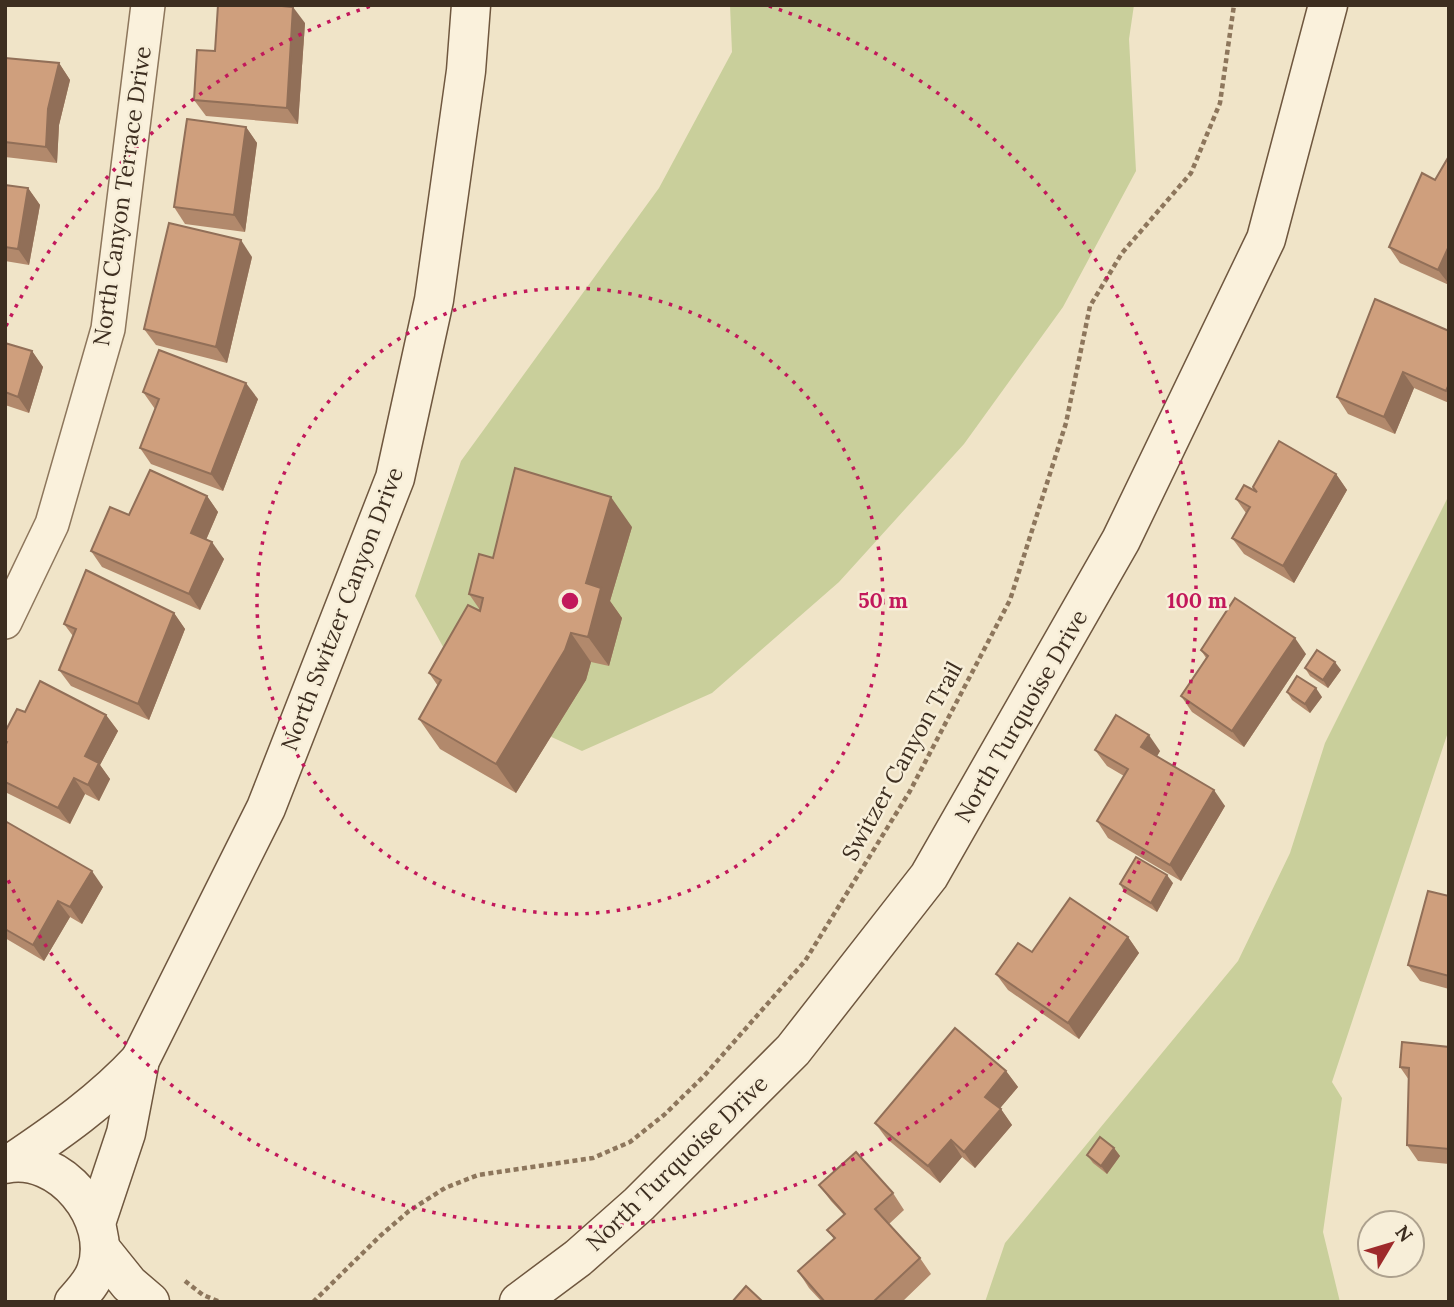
<svg xmlns="http://www.w3.org/2000/svg" width="1454" height="1307" font-family="Lora,serif">
  <style>
    .green { fill: #c9cf9b }
    .lines { fill: none; stroke-linecap: round; stroke-linejoin: round }
    .street-casing { stroke: #8d765c; stroke-width: 36 }
    .secondary-casing { stroke: #6f573f; stroke-width: 41 }
    .path { stroke: #8d765c; stroke-width: 4.5; stroke-dasharray: 5 3.5; stroke-linecap: butt }
    .street { stroke: #faf1dc; stroke-width: 33 }
    .secondary { stroke: #faf1dc; stroke-width: 38 }
    .wall { fill: #b2896c }
    .shaded-wall { fill: #916f58 }
    .building { fill: #cf9f7d; stroke: #916f58; stroke-width: 2 }
    .ring { fill: none; stroke: #c2185b; stroke-width: 3.5; stroke-dasharray: 3.5 7 }
    .labels { text-anchor: middle; stroke-width: 5; stroke-linejoin: round; paint-order: stroke }
    .street-label { font-size: 23px; fill: #3d2e20; stroke: #f7eed8 }
    .centre { fill: #c2185b; stroke: #f7eed8; stroke-width: 3.5 }
    .ring-label { font-size: 21px; text-anchor: middle; font-weight: bold; fill: #c2185b; stroke: #f7eed8; stroke-width: 5; stroke-linejoin: round; paint-order: stroke }
  </style>
  <rect width="100%" height="100%" fill="#f0e4c8"/>
  <g class="green">
    <polygon points="730,5 1134,5 1129,39 1136,171 1063,307 964,444 839,582 712,693 582,751 473,701 415,596 461,461 659,188 732,52"/>
    <polygon points="1449,495 1449,729 1332,1082 1342,1098 1323,1232 1340,1302 985,1302 1005,1243 1238,961 1290,853 1325,743"/>
  </g>
  <g class="lines">
    <defs>
      <polyline id="street" points="5,622 52,524 108,329 148,5"/>
      <g id="secondary">
        <path d="M13,1162C59,1131 102,1101 140,1060"/>
        <path d="M5,1164C60,1152 115,1219 96,1271C92,1283 82,1293 74,1302"/>
        <polyline points="96,1223 126,1133 140,1060 266,808 395,478 434,300 466,71 471,5"/>
        <polyline points="100,1248 129,1284 150,1302"/>
        <polyline points="519,1302 578,1258 639,1204 793,1050 929,876 1121,540 1266,239 1328,5"/>
      </g>
    </defs>
    <use href="#street" class="street-casing"/>
    <use href="#secondary" class="secondary-casing"/>
    <g class="path">
      <polyline points="185,1281 203,1295 220,1302"/>
      <polyline points="313,1302 380,1236 409,1211 445,1188 478,1175 593,1158 630,1142 664,1115 704,1076 805,961 910,791 1010,600 1066,423 1090,306 1122,253 1191,173 1220,103 1234,5"/>
    </g>
    <use href="#street" class="street"/>
    <use href="#secondary" class="secondary"/>
  </g>
  <g class="wall">
    <polygon points="305,23 298,124 206,116 194,100"/>
    <polygon points="5,58 59,63 70,80 59,125 57,163 5,157"/>
    <polygon points="246,127 257,143 245,232 185,224 174,207"/>
    <polygon points="1449,156 1449,285 1400,263 1389,247 1435,180"/>
    <polygon points="5,185 28,188 40,205 29,265 5,261"/>
    <polygon points="252,257 227,363 156,345 144,329"/>
    <polygon points="1449,331 1449,403 1414,388 1395,434 1348,414 1337,397"/>
    <polygon points="5,343 32,351 43,367 29,413 5,405"/>
    <polygon points="143,392 258,399 223,491 151,464 140,448 155,409"/>
    <polygon points="1336,474 1347,490 1294,583 1244,554 1232,538 1246,513 1236,499 1255,491"/>
    <polygon points="207,496 218,512 206,540 224,559 200,610 102,567 91,551 129,515"/>
    <polygon points="632,527 610,601 622,618 609,666 591,662 586,680 516,793 440,749 419,719 438,686 429,673 480,611 480,610 469,594 493,558"/>
    <polygon points="174,613 185,629 149,720 71,686 59,670 73,636 64,624"/>
    <polygon points="1201,650 1306,654 1244,747 1192,712 1181,696 1206,658"/>
    <polygon points="1305,668 1341,670 1328,688 1310,676"/>
    <polygon points="1287,692 1322,697 1310,713 1292,700"/>
    <polygon points="25,712 106,715 118,731 100,765 110,779 99,801 85,794 70,824 5,792 5,732"/>
    <polygon points="1095,750 1160,751 1157,756 1225,806 1181,881 1108,838 1097,821 1124,776 1107,766"/>
    <polygon points="5,821 103,887 82,924 70,917 44,961 5,938"/>
    <polygon points="1173,883 1157,912 1125,893 1120,884"/>
    <polygon points="1449,896 1449,989 1420,981 1408,965"/>
    <polygon points="1128,937 1139,953 1079,1039 1008,990 996,974 1032,952"/>
    <polygon points="1449,1047 1449,1164 1418,1161 1407,1145 1409,1080 1400,1067"/>
    <polygon points="1006,1071 1018,1087 1000,1108 1012,1125 975,1168 962,1157 940,1183 887,1139 875,1123"/>
    <polygon points="1114,1148 1120,1156 1107,1174 1093,1163 1087,1155"/>
    <polygon points="819,1185 893,1193 904,1210 889,1224 920,1258 931,1274 902,1302 822,1302 809,1288 798,1271 834,1239 827,1230 844,1215 831,1201"/>
  </g>
  <g class="shaded-wall">
    <polygon points="293,7 305,23 298,124 287,108"/>
    <polygon points="59,63 70,80 59,125 57,163 46,147 48,109"/>
    <polygon points="246,127 257,143 245,232 234,215"/>
    <polygon points="28,188 40,205 29,265 18,249"/>
    <polygon points="241,240 252,257 227,363 216,347"/>
    <polygon points="1449,246 1449,284 1438,270"/>
    <polygon points="32,351 43,367 29,413 18,397"/>
    <polygon points="1403,372 1414,388 1395,434 1384,417"/>
    <polygon points="246,383 258,399 223,491 211,474"/>
    <polygon points="1336,474 1347,490 1294,583 1283,566"/>
    <polygon points="207,496 218,512 202,549 191,533"/>
    <polygon points="611,497 632,527 610,601 622,618 609,666 588,637 586,583"/>
    <polygon points="212,542 224,559 200,610 189,594"/>
    <polygon points="174,613 185,629 149,720 138,704"/>
    <polygon points="571,633 591,662 586,680 516,793 496,764"/>
    <polygon points="1295,638 1306,654 1244,747 1232,731"/>
    <polygon points="1335,662 1341,670 1328,688 1323,680"/>
    <polygon points="1316,688 1322,697 1310,713 1305,704"/>
    <polygon points="106,715 118,731 100,765 110,779 99,801 88,785 85,756"/>
    <polygon points="1149,735 1160,751 1153,763 1141,747"/>
    <polygon points="74,778 85,794 70,824 58,808"/>
    <polygon points="1214,790 1225,806 1181,881 1170,865"/>
    <polygon points="92,871 103,887 82,924 70,907"/>
    <polygon points="1167,875 1173,883 1157,912 1151,903"/>
    <polygon points="58,901 70,917 44,961 33,945"/>
    <polygon points="1128,937 1139,953 1079,1039 1068,1023"/>
    <polygon points="1006,1071 1018,1087 996,1113 985,1097"/>
    <polygon points="1001,1109 1012,1125 975,1168 964,1152"/>
    <polygon points="951,1140 962,1157 940,1183 928,1166"/>
    <polygon points="1114,1148 1120,1156 1107,1174 1101,1166"/>
  </g>
  <g class="building">
    <polygon points="218,5 271,5 293,7 287,108 194,100 197,50 215,51"/>
    <polygon points="5,58 59,63 48,109 46,147 5,142"/>
    <polygon points="187,119 246,127 234,215 174,207"/>
    <polygon points="1449,156 1449,246 1438,270 1389,247 1422,173 1435,180"/>
    <polygon points="5,185 28,188 18,249 5,247"/>
    <polygon points="169,223 241,240 216,347 144,329"/>
    <polygon points="1375,299 1449,331 1449,384 1446,391 1403,372 1384,417 1337,397"/>
    <polygon points="5,343 32,351 18,397 5,392"/>
    <polygon points="159,350 246,383 211,474 140,448 159,399 143,392"/>
    <polygon points="1279,441 1336,474 1283,566 1232,538 1250,507 1236,499 1244,485 1257,492 1253,487"/>
    <polygon points="515,468 611,497 586,583 601,588 588,637 571,633 565,650 496,764 419,719 441,680 429,673 468,605 480,611 483,598 469,594 479,554 493,558"/>
    <polygon points="150,470 207,496 191,533 212,542 189,594 91,551 110,507 129,515"/>
    <polygon points="86,570 174,613 138,704 59,670 76,629 64,624"/>
    <polygon points="1235,598 1295,638 1232,731 1181,696 1208,656 1201,650"/>
    <polygon points="1317,650 1335,662 1323,680 1305,668"/>
    <polygon points="1297,676 1316,688 1305,704 1287,692"/>
    <polygon points="40,681 106,715 85,756 99,763 88,785 74,778 58,808 5,782 5,746 7,742 5,741 5,732 17,709 25,712"/>
    <polygon points="1116,715 1149,735 1141,747 1214,790 1170,865 1097,821 1128,769 1095,750"/>
    <polygon points="5,821 92,871 70,907 58,901 33,945 5,929"/>
    <polygon points="1136,857 1167,875 1151,903 1120,884"/>
    <polygon points="1428,891 1449,896 1449,976 1408,965"/>
    <polygon points="1070,898 1128,937 1068,1023 996,974 1018,943 1032,952"/>
    <polygon points="955,1028 1006,1071 985,1097 1001,1109 964,1152 951,1140 928,1166 875,1123"/>
    <polygon points="1402,1042 1449,1047 1449,1149 1407,1145 1409,1068 1400,1067"/>
    <polygon points="1100,1137 1114,1148 1101,1166 1087,1155"/>
    <polygon points="856,1152 893,1193 875,1209 920,1258 873,1302 825,1302 798,1271 835,1238 827,1230 845,1214 819,1185"/>
    <polygon points="746,1286 763,1302 732,1302"/>
  </g>
  <g class="ring">
    <circle cx="570" cy="601" r="313"/>
    <path d="M6 326A627 627 0 0 1 371 6M769 6A627 627 0 1 1 6 876"/>
  </g>
  <g class="labels">
    <g class="street-label">
      <text transform="translate(122 196) rotate(-82)" y="8">North Canyon Terrace Drive</text>
      <text transform="translate(342 609) rotate(-69)" y="8">North Switzer Canyon Drive</text>
      <text transform="translate(1021 716) rotate(-60)" y="8">North Turquoise Drive</text>
      <text transform="translate(902 761) rotate(-61)" y="8">Switzer Canyon Trail</text>
      <text transform="translate(677 1163) rotate(-44)" y="8">North Turquoise Drive</text>
    </g>
  </g>
  <circle cx="570" cy="601" r="10" class="centre"/>
  <g class="ring-label">
    <text x="883" y="608">50 m</text>
    <text x="1197" y="608">100 m</text>
  </g>
  <rect width="1454" height="1307" fill="none" stroke="#3d2e20" stroke-width="14"/>
  <g transform="translate(1391 1244) rotate(52)"><circle r="33" fill="#f7eed8" stroke="#ada18e" stroke-width="2"/>
  <path d="M0-5L12 26L0 18L-12 26Z" fill="#9e2a2b"/>
  <text y="-10" font-size="19" font-weight="bold" text-anchor="middle" fill="#3d2e20">N</text>
  </g>
</svg>
